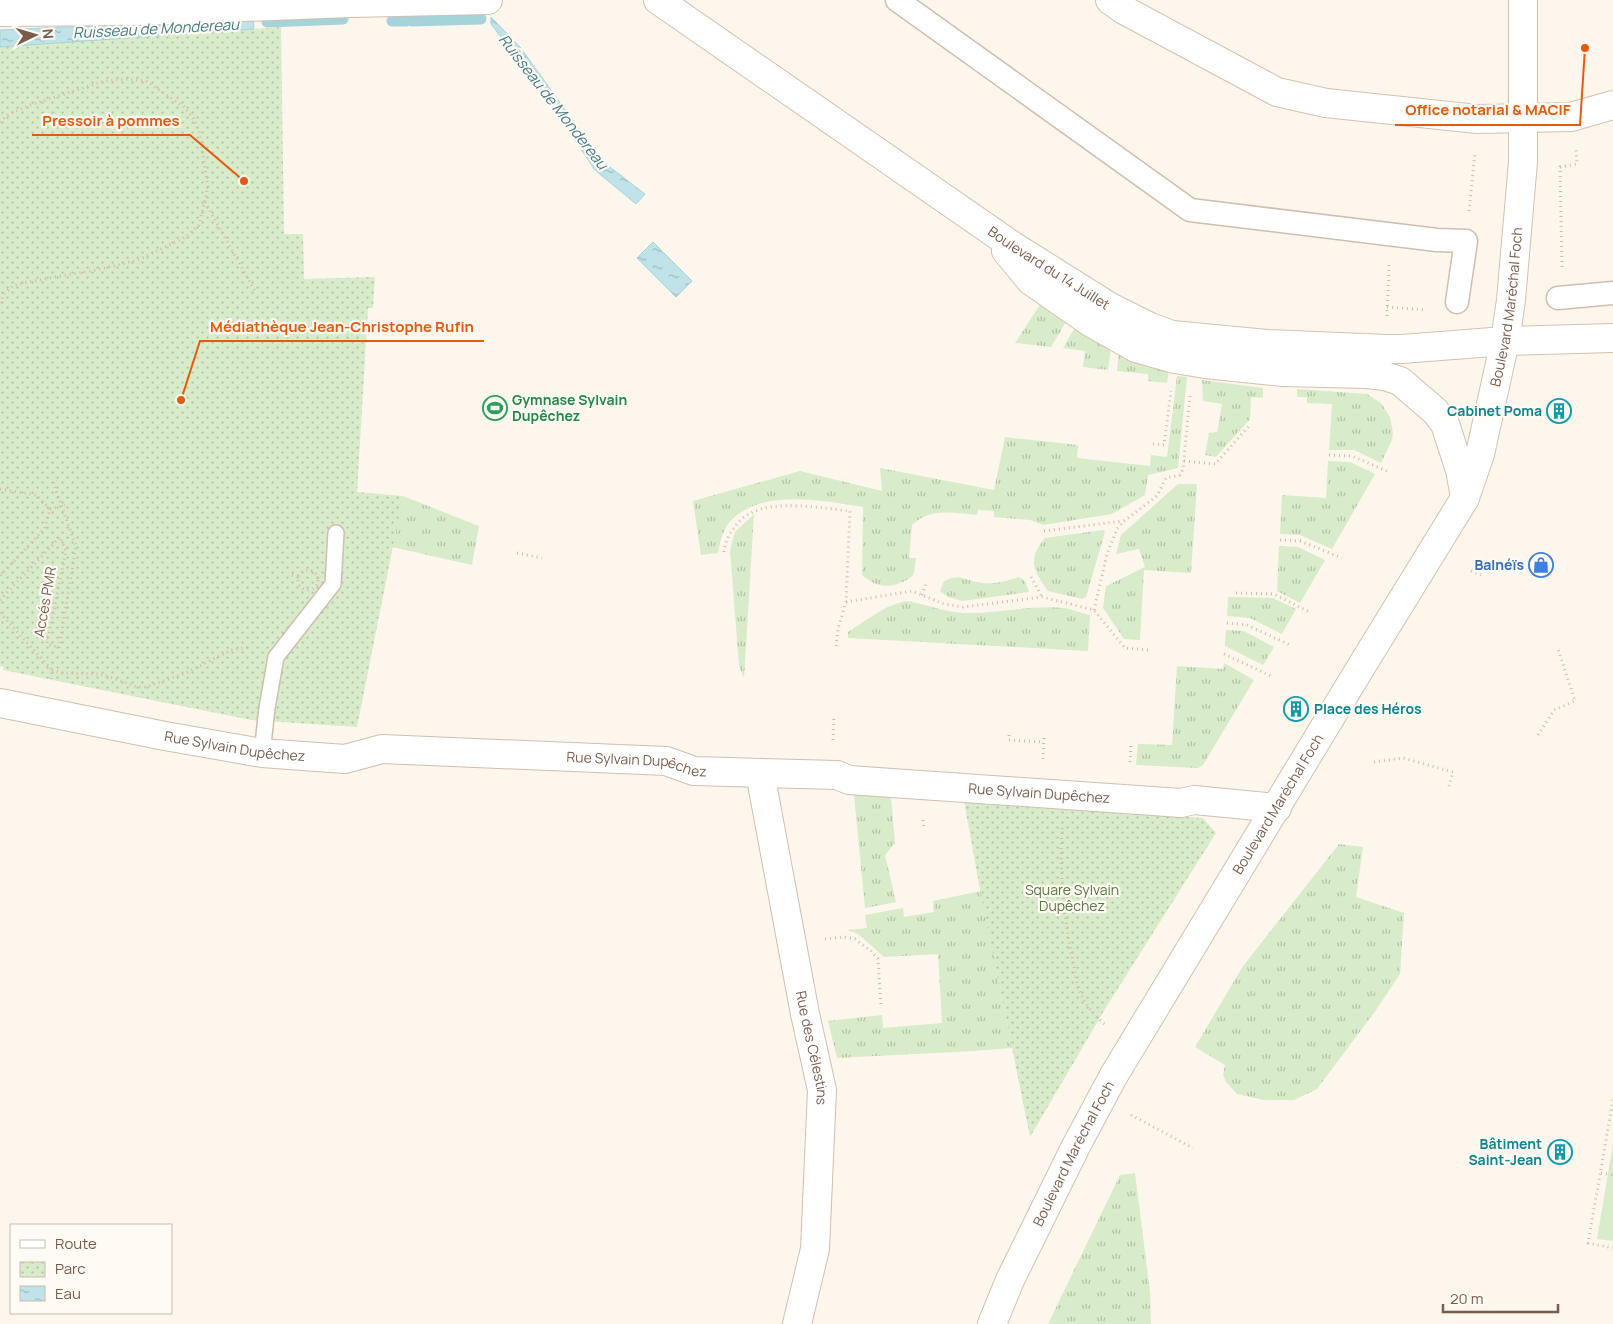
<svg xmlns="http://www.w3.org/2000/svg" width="1613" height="1324" font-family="Manrope,sans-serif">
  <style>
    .grass { fill: url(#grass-tufts) }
    .park { fill: url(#park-dots) }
    .garden { fill: #d8ecc9 }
    .water { fill: url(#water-ripples); stroke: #a5d3da }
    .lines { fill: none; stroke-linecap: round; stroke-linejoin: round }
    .stream { stroke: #a5d3da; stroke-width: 11 }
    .service-casing { stroke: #d1beb0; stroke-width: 18 }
    .pedestrian-casing { stroke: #d1beb0; stroke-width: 25 }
    .minor-casing { stroke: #d1beb0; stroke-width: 30 }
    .secondary-casing { stroke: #d6c0b0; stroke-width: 30 }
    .path { stroke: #d9b8a5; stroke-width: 3; stroke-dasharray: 1 4; stroke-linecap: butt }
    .service { stroke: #fff; stroke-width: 15 }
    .pedestrian { stroke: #fff; stroke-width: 22 }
    .minor { stroke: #fff; stroke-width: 28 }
    .secondary { stroke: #fff; stroke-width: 28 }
    .labels { text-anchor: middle; stroke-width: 4.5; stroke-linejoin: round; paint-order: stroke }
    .street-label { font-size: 14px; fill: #7a5c4d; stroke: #fffaf3 }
    .leisure-label { font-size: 14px; font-weight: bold; fill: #27864d; stroke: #fffaf3; text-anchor: start }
    .culture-label { font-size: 14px; font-weight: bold; fill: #0d838f; stroke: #fffaf3; text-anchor: end }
    .shop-label { font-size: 14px; font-weight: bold; fill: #366cbe; stroke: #fffaf3; text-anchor: end }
    .park-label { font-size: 14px; fill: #537a41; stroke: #fffaf3 }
    .water-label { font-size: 15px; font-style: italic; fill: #437c86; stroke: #fffaf3 }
    .leader { fill: none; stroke: #e8590c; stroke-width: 2 }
    .callout-dot { fill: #e8590c; stroke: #fffaf3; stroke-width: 2 }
    .callout-label { font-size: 15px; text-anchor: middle; font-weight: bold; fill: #e8590c; stroke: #fffaf3; stroke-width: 4.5; stroke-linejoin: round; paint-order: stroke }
  </style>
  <defs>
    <pattern id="grass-tufts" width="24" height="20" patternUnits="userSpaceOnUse" patternTransform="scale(1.25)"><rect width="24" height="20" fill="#d8ecc9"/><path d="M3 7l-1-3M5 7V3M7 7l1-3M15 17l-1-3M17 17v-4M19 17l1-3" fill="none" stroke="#b4c2a5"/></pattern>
    <pattern id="park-dots" width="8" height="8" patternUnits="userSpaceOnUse" patternTransform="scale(1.25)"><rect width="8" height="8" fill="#d8ecc9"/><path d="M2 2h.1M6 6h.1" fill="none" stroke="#b4c2a5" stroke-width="1.8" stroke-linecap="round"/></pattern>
    <pattern id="water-ripples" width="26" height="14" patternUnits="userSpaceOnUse" patternTransform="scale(1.25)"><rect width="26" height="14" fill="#bfe3e8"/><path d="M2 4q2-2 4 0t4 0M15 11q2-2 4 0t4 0" fill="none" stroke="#a0bbbe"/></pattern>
  </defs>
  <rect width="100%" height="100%" fill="#fdf6ec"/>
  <g class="grass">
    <polygon points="1041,303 1066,322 1051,347 1015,343"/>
    <polygon points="1074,329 1111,347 1108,370 1083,367 1085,351 1063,348"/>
    <polygon points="1119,351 1169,370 1167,383 1148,381 1148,374 1117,371"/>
    <path d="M1177,376L1187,377L1178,468L1148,475L1145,495L1112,514L1043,525L1030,520L994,517V511L978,510L977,515C955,513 930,507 912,525L909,558H916C915,564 915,570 913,575C910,579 905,581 900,583C885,589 874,585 862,575L863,507C823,501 758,487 728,524C722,533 720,543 718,553L701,555L693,501L800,471L882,491L880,468L994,490L1005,437L1078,445L1077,458L1150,466L1151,455L1167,457Z"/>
    <polygon points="1202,380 1263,388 1263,398 1251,397 1250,419 1216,457 1205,455 1209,433 1217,432 1222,404 1203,401"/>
    <polygon points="1297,389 1367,394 1381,403 1390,417 1393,433 1392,440 1381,463 1354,450 1329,450 1332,404 1307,403 1307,397 1297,397"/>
    <polygon points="1328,461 1350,462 1375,474 1332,549 1300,535 1280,534 1282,495 1326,498"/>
    <polygon points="1178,484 1197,484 1191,573 1144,570 1140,640 1124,639 1103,608 1106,586 1145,567 1139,549 1116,554 1121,535"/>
    <polygon points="403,496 479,526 472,565 392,547"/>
    <polygon points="754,514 744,678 739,666 730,550 735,532"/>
    <path d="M1103,530L1105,532L1086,597L1082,599L1048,591C1033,570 1027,560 1045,538Z"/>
    <polygon points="1279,546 1298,547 1325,560 1300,603 1277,591"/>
    <path d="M959,577C984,585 993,586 1019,577L1025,581L1029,592L962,601L948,597L940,591L944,581L951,578Z"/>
    <polygon points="1228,597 1273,598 1296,609 1282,634 1250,618 1227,616"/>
    <path d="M908,601C928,605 947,613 968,613C1000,613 1032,605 1064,608C1072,609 1081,613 1090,615L1088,651L848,638V632C868,620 885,604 908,601Z"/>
    <polygon points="1226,630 1244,631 1274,647 1263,665 1225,646"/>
    <polygon points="1224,663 1254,680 1203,765 1198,768 1136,765 1138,744 1172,745 1177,666 1223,669"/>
    <polygon points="854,795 891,797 895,843 885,855 896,902 865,908"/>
    <polygon points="1339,844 1363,847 1356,897 1404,913 1400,974 1376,1010 1317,1089 1294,1100 1263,1100 1237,1094 1226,1082 1223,1075 1225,1065 1195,1047 1243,966"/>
    <polygon points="981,891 1012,1048 973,1051 837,1058 828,1021 882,1015 883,1028 942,1023 938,954 884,957 858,934 848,930 867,928 865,915 903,908 904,917 934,912 933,901"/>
    <polygon points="1135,1173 1150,1292 1151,1324 1048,1324 1120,1175"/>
  </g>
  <g class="park">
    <polygon points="281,27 284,234 303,234 304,279 375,277 373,308 368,308 357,492 403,496 357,727 251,720 3,670 4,667 0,666 0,47"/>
    <polygon points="964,801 1203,818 1216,833 1105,1009 1030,1137 979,884"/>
  </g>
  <polygon class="garden" points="1613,1144 1613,1241 1597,1239"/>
  <g class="water">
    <polygon points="491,17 520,47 602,161 645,194 636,204 595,170 536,83 491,24"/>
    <polygon points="253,18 254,29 0,47 0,30"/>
    <polygon points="653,242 692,281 676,297 637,258"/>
  </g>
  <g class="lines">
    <g class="stream">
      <polyline points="392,21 406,21"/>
      <polyline points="412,21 481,19"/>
      <polyline points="267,22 343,19"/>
    </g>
    <defs>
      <polyline id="service" points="262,753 267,708 276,657 333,584 336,533"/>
      <g id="pedestrian">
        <polyline points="897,0 1190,210 1437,240 1466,241 1457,302"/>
        <polyline points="1558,298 1613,293"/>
      </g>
      <g id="minor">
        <polyline points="0,12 138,11 351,3 488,0"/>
        <polyline points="1523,119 1523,0"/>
        <path id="s1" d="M0,703L165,736L262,753L345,759L382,749L666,761L694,771L837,775L849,780L1181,803L1194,800L1277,808"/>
        <path id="s2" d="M760,773L805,1014L822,1090L815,1249L797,1324"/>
      </g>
      <g id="secondary">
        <path id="s3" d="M658,0L1013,246L1110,307L1150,327L1172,335L1267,344L1386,349H1402L1505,341L1613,338"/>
        <polyline points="1110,0 1124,10 1277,92 1326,103 1477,119 1571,117 1613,105"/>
        <polyline points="1006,251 1031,281 1090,322 1136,348 1175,359 1205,364 1283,372 1367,374 1385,376 1400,381 1435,411 1445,424 1460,470 1465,497"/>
        <path id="s4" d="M992,1324L1010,1280L1076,1146L1114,1075L1361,667L1465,498L1480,454L1505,341L1511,300L1523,162V119"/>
      </g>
    </defs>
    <use href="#service" class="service-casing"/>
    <use href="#pedestrian" class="pedestrian-casing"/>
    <use href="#minor" class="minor-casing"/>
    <use href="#secondary" class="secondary-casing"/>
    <g class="path">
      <polyline points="0,122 9,114 33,104 105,81 125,79 146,81 184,107 193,118 199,131 208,187 199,225 186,237 138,260 96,270 55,277 14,285 4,294 0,303"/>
      <polyline points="205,202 256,293"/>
      <polyline points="1469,211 1475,153"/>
      <polyline points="1562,267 1560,167 1577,164 1576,150"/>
      <polyline points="1387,307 1426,310"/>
      <polyline points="1387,316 1389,265"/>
      <polyline points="1153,444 1164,445 1171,391"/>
      <polyline points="1329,455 1352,456 1389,472"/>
      <polyline points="1184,461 1215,464 1249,426"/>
      <polyline points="0,489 36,495 50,509 45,528 0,576"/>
      <polyline points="50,509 65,505"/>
      <polyline points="1044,531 1123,521"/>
      <polyline points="1280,540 1300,541 1342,558"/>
      <path d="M724,552C725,543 728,536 734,528C738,522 744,516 751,513C775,500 823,508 850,511L846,602L838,629L836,647"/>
      <polyline points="517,553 542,558"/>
      <circle cx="308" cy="580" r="10"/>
      <polyline points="1471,571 1481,575"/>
      <polyline points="292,575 298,576"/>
      <polyline points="1031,577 1042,597"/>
      <polyline points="1236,593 1274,594 1309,612"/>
      <polyline points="922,595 926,584"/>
      <polyline points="0,600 60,537 66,551 47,644 59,648 76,546 53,482 57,481"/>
      <polyline points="846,602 912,591 944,604 963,607 1042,597 1094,610 1125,648 1149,650"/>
      <polyline points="1094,610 1107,554 1117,529 1124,521 1157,496 1166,478 1180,475 1183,469 1190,396"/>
      <polyline points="0,613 52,670 51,679"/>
      <polyline points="1227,623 1247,625 1290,645"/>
      <polyline points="1224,654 1271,676"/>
      <polyline points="52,670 62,673 98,674 110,677 137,687 146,687 186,673 231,650 251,647"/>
      <polyline points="1009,735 1009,740 1043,742"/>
      <polyline points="1538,735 1554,710 1575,701 1558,649"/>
      <polyline points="833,740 834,715"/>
      <polyline points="1043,759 1044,738"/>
      <polyline points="1130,762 1131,743"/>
      <polyline points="1374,762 1403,758 1453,772 1449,786"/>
      <polyline points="923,820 924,828"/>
      <path d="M1062,828C1059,874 1064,920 1074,966C1076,975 1077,987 1082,996C1088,1007 1096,1018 1106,1025"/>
      <polyline points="825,939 844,937 855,939 871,951 878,959 881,1007"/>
      <polyline points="1613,1100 1588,1243 1613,1248"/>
      <polyline points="1131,1115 1193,1148"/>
      <polyline points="1601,1173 1613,1175"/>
    </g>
    <use href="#service" class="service"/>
    <use href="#pedestrian" class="pedestrian"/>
    <use href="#minor" class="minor"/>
    <use href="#secondary" class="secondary"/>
  </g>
  <defs>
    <symbol id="stadium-ring" viewBox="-11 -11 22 22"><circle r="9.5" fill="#fffaf3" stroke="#2e9e5b" stroke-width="1.5"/><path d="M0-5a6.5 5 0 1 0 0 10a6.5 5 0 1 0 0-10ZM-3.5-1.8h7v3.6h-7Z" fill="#2e9e5b"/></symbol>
    <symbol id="building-ring" viewBox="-11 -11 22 22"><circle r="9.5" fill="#fffaf3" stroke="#0f9aa8" stroke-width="1.5"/><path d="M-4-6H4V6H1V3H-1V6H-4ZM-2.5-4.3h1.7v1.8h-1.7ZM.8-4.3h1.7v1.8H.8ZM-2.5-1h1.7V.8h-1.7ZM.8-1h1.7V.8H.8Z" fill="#0f9aa8"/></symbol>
    <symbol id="shop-ring" viewBox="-11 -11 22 22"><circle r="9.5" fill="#fffaf3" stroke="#3f7fe0" stroke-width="1.5"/><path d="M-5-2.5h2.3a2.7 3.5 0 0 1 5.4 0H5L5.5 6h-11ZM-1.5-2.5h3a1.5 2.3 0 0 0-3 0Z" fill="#3f7fe0"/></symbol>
  </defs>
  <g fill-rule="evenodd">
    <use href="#stadium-ring" x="481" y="394" width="28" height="28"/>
    <use href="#building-ring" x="1545" y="397" width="28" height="28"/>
    <use href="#shop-ring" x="1527" y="551" width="28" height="28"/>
    <use href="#building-ring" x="1282" y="695" width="28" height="28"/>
    <use href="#building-ring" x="1546" y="1138" width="28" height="28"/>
  </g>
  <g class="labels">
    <g class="street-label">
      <text dy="5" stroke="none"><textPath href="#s3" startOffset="474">Boulevard du 14 Juillet</textPath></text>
      <text dy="5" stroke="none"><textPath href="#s4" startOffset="1149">Boulevard Maréchal Foch</textPath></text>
      <text transform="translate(45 602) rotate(-80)" y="5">Accés PMR</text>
      <text dy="5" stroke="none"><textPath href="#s1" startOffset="239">Rue Sylvain Dupêchez</textPath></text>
      <text dy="5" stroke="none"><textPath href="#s1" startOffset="644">Rue Sylvain Dupêchez</textPath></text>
      <text dy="5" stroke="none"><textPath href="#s1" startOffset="1049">Rue Sylvain Dupêchez</textPath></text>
      <text dy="5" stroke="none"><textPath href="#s4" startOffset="594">Boulevard Maréchal Foch</textPath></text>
      <text dy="5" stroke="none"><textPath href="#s2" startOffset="280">Rue des Célestins</textPath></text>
      <text dy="5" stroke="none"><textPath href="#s4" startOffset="189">Boulevard Maréchal Foch</textPath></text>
    </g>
    <g class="leisure-label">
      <text x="512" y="405">Gymnase Sylvain<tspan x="512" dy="16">Dupêchez</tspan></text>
    </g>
    <g class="culture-label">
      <text x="1542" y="416">Cabinet Poma</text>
      <text x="1314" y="714" text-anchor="start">Place des Héros</text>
      <text x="1542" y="1149">Bâtiment<tspan x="1542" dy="16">Saint-Jean</tspan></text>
    </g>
    <g class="shop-label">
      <text x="1524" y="570">Balnéïs</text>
    </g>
    <g class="park-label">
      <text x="1072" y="895">Square Sylvain<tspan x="1072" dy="16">Dupêchez</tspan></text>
    </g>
    <g class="water-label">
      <text transform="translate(156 29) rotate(-3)" y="5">Ruisseau de Mondereau</text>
      <text transform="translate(553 102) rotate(52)" y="5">Ruisseau de Mondereau</text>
    </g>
  </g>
  <path class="leader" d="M1585 48L1580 125H1395M244 181L190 135H32M181 400L200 341H484"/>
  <g class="callout-dot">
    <circle cx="1585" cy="48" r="5"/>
    <circle cx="244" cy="181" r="5"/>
    <circle cx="181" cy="400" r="5"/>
  </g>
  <g class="callout-label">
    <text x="1488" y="115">Office notarial &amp; MACIF</text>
    <text x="111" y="126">Pressoir à pommes</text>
    <text x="342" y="332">Médiathèque Jean-Christophe Rufin</text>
  </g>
  <rect x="10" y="1224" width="162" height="90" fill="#fffaf3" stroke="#cabbb1"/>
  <rect x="20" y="1240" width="25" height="8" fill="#ffffff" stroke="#cabbb1"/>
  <text x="55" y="1249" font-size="15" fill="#7a5c4d">Route</text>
  <rect x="20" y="1262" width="25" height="15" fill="url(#park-dots)" stroke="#cabbb1"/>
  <text x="55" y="1274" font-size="15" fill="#7a5c4d">Parc</text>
  <rect x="20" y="1286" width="25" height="15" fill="url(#water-ripples)" stroke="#cabbb1"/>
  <text x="55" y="1299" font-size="15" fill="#7a5c4d">Eau</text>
  <g transform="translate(35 35) rotate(85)" stroke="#fffaf3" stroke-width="4" paint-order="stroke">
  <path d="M0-4L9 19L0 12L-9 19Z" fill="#7a5c4d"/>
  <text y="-8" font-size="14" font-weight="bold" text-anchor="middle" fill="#7a5c4d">N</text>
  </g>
  <path d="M1443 1304v8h115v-8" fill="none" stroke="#7a5c4d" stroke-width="2.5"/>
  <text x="1450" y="1304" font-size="15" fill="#7a5c4d" stroke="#fffaf3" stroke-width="4" paint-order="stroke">20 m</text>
</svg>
